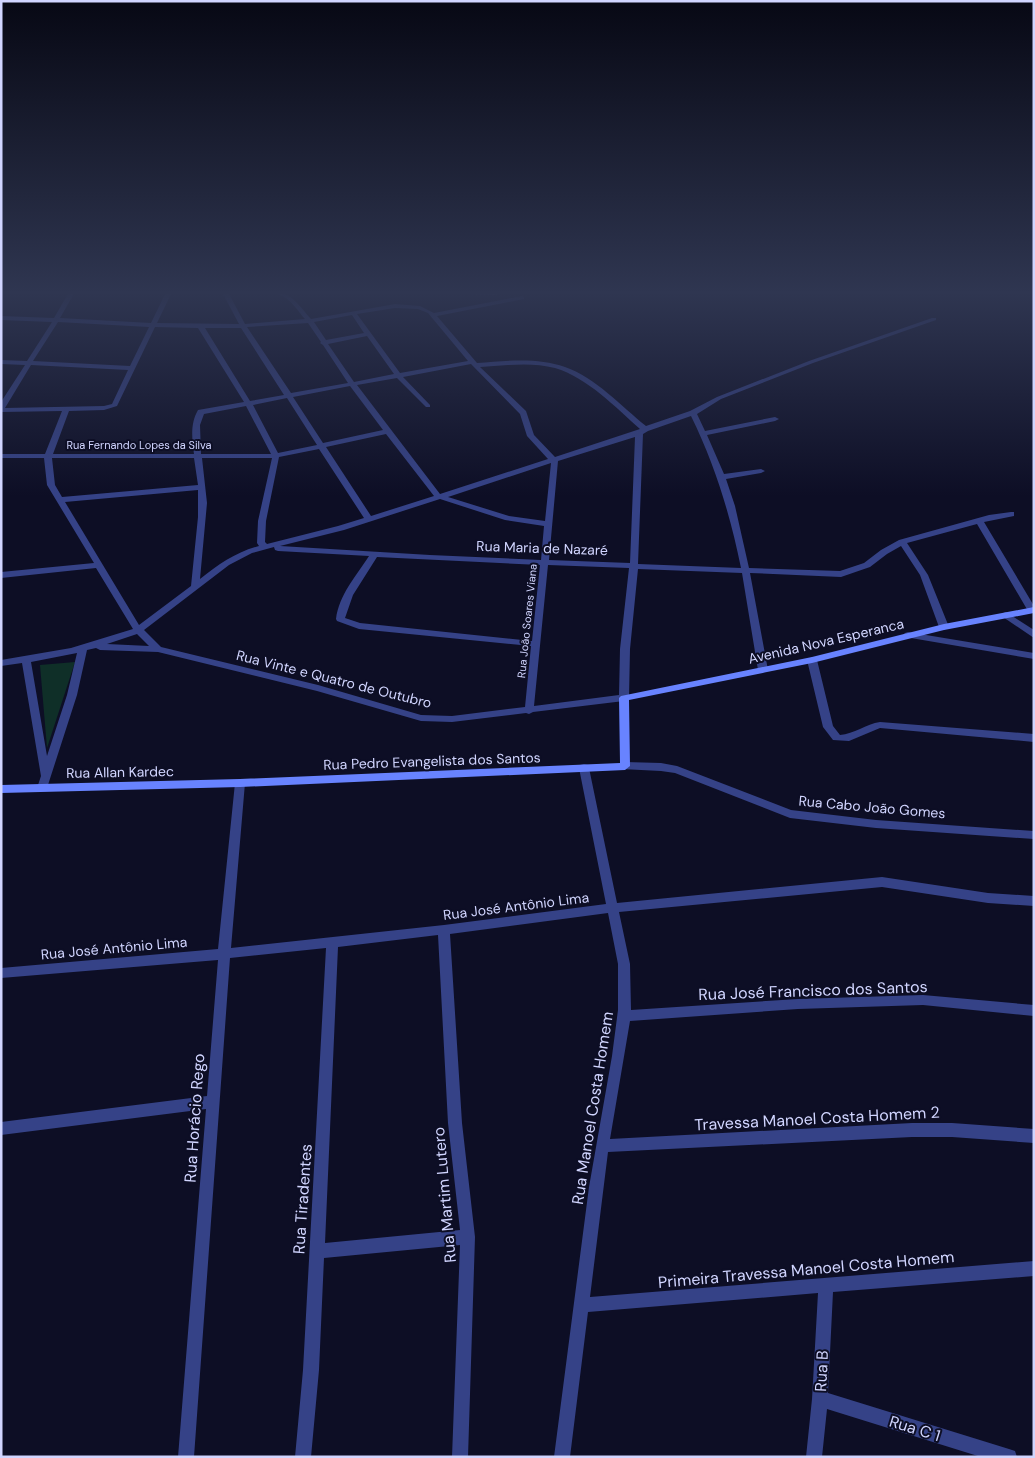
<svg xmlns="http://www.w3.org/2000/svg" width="1035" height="1458" font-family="'DM Sans',sans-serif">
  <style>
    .green { fill: #0f2f28 }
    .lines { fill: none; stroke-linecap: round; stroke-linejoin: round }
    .minor { fill: #354287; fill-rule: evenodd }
    .secondary { fill: #6883ff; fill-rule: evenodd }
    .labels { text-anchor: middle; stroke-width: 4; stroke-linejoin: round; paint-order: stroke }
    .far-street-label { font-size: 11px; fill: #d1d5ff; stroke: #0d0e25 }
    .street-label { font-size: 14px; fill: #d1d5ff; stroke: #0d0e25 }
    .near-street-label { font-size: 16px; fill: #d1d5ff; stroke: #0d0e25 }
  </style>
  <rect width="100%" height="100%" fill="#0d0e25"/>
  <polygon class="green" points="75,662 47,748 40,665"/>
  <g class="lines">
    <g class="minor">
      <path d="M69,292H75L60,318L151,323L166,292H172L157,323L239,324L222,292H228L245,324L305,319C297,310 289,296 276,294C268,292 259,296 253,292C290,292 287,291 311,319L395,304L420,306L434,313L522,296L524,297V299L437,316L477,363C506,361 537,357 565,367C596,378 621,406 646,426L690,411L717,397L809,361L932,318H936V320L813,363L721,399L697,414L705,431L775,417L779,419L775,421L707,435L724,474L761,469L765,471L761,473L726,479L735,506L749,568L840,571L864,563L881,550L899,540L989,515L1011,512H1014V516L984,522L1034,606V613H1029L1028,611L977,524L907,543L928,575L949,627L944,630L939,627L920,575L901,546L887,554L870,567L841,577L750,573L768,670L763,673L758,670L742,573L638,569L630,649L629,698L624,701L533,712L529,714L526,713L452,722L421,721L317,691L158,652L100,650L96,648L87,650L77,695L47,788L46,791H38L37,788L41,776L22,663L1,666V660L71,648L133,629L96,568L1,578V572L94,563L47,485L44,458H1V454H45L62,411L1,412V402L25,365L1,364V360L27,361L52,322L1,320V316L54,318ZM395,308L418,309L428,313L468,361L400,373L357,314ZM352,315L364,333L326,340L314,322ZM58,322L149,327L130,366L33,361ZM308,323L321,342L320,343L323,345L348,383L291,393L247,327ZM155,327L198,328L244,402L198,410C190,424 192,439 194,454H53L69,411L104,410L117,406ZM205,328H241L284,395L250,401ZM367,336L394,374L354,382L328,344ZM471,364L520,414L527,436L548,459L440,494L357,385L397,378L426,407H430V405L403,377ZM31,365L128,370L112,404L104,406L5,408ZM508,365C524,364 540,364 555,368C588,378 615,407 640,429L555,457L534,435L526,411L480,367ZM350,386L383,430L323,443L293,397ZM287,398L317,445L278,453L253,405ZM246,406L271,454H201L200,425L204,414ZM691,416C715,465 730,514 741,568L638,564L643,434L648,431ZM386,434L434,496L371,516L326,447ZM635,437L630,563L549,560L558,461ZM319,449L364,518L338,526L267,544L265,542L266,521L279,457ZM52,458H194L198,485L62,497L55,485ZM202,458H272L258,521L257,543L259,546C236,552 219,564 200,579L207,503ZM551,463L545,521L509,516L448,497ZM198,490V517L191,586L139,625L65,502ZM440,499L505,520L544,526L541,560L430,555L280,546L344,530ZM274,547L275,550L278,551L369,556C356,576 339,595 336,619L337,621L359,629L531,646L525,707L452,716L421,715L318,685L161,647L144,630L229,565L252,553ZM377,557L540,565L532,641L360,623L345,618L353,595ZM548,565L629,568L620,649L619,695L534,706ZM137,634L149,646L107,644ZM77,653L67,695L47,756L31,662Z"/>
      <polygon points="460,292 498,292 499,293 496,295 463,294"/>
      <polygon points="1006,612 1034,630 1034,638 1003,617 1002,615 1003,613"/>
      <polygon points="908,632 1034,653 1034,659 905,637 903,635 905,633"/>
      <path d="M812,657L817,660L833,726L840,735C854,734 866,724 880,722L1034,734V742L880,728L849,741L833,740L823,727L807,660Z"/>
      <polygon points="625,762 661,763 677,766 791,810 876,820 1034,831 1034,839 876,828 790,818 675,773 661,771 621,769 620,766"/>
      <path d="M584,764L588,765L589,768L617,903L882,877L988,893L1034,896V906L988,903L882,887L619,912L630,964L631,1010L798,999L923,995L1034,1005V1016L923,1005L798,1009L630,1021L610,1139L912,1123H952L1034,1129V1143L952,1137H912L608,1152L590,1297L1034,1261V1276L833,1292L828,1393L1009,1449L1015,1451L1017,1457H981L827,1409L822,1457H806L812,1399L818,1293L588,1312L570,1457H554L589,1187L612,1056L618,1010V964L608,913L450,934L462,1123L475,1237L468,1457H452L460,1245L324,1258L319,1370L311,1457H295L303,1370L326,948L230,958L194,1457H178L206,1109L1,1135V1122L207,1096L218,960L1,978V968L218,949L235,783L236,780H244L245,783L231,948L444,925L606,904L579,768L580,765ZM438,935L448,1123L460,1230L325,1243L338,947Z"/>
    </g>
    <polygon class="secondary" points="1034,607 1034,613 944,630 812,663 629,700 630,766 625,770 240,787 1,793 1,785 240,779 620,763 619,698 621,696 812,657 944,624"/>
  </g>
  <linearGradient id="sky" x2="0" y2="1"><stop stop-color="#070814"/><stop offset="0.59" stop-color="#2f3651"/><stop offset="1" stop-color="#2f3651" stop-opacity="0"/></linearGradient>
  <rect width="1035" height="496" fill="url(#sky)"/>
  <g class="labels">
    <g class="far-street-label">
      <text x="139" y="449">Rua Fernando Lopes da Silva</text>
      <text transform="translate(527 621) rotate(-84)" y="4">Rua João Soares Viana</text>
    </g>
    <g class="street-label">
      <text transform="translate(542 548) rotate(2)" y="5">Rua Maria de Nazaré</text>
      <text transform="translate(826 641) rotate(-13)" y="5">Avenida Nova Esperanca</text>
      <text transform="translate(334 679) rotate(14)" y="5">Rua Vinte e Quatro de Outubro</text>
      <text transform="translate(432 761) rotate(-2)" y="5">Rua Pedro Evangelista dos Santos</text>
      <text transform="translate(120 772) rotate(-1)" y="5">Rua Allan Kardec</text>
      <text transform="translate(872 807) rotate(5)" y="5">Rua Cabo João Gomes</text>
      <text transform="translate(516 906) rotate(-7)" y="5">Rua José Antônio Lima</text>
      <text transform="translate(114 948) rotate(-5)" y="5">Rua José Antônio Lima</text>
    </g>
    <g class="near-street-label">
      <text transform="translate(813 990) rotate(-2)" y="6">Rua José Francisco dos Santos</text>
      <text transform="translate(592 1108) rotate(-81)" y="6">Rua Manoel Costa Homem</text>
      <text transform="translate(194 1118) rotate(-86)" y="6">Rua Horácio Rego</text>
      <text transform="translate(817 1118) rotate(-3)" y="6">Travessa Manoel Costa Homem 2</text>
      <text transform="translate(444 1195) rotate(-95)" y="6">Rua Martim Lutero</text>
      <text transform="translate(302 1199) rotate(-86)" y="6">Rua Tiradentes</text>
      <text transform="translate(806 1269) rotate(-5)" y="6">Primeira Travessa Manoel Costa Homem</text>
      <text transform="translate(821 1371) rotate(-87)" y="6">Rua B</text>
      <text transform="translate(915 1428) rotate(17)" y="6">Rua C 1</text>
    </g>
  </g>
  <rect width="1035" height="1458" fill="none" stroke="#d1d5ff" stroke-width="5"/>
</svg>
